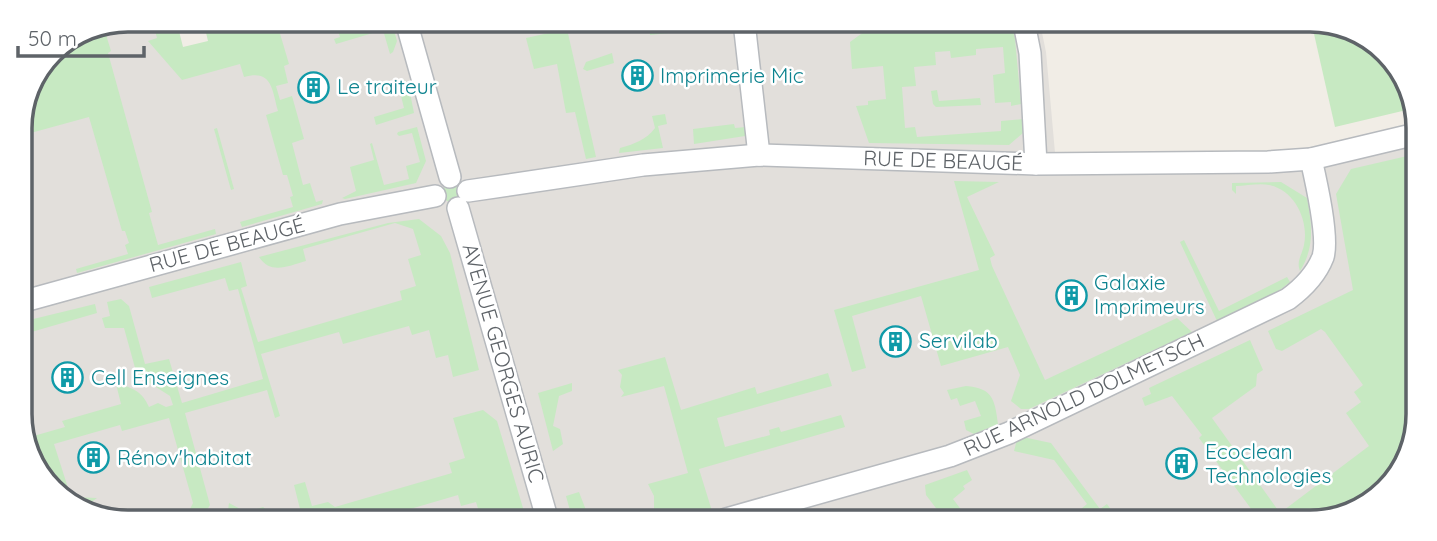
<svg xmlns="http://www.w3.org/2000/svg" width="1437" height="541" font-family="Quicksand,sans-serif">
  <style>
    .industrial { fill: #e2dfdb }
    .green { fill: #c7e9c2 }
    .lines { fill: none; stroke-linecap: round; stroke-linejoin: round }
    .minor-casing { stroke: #b7babe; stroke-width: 24 }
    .minor { stroke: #fff; stroke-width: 21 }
    .labels { text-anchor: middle; stroke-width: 5; stroke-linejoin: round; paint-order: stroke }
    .culture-label { font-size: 21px; fill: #0d838f; stroke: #fff; text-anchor: start }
    .street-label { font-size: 21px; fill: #5e6368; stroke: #fff }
    .rim { fill: none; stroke: #5e6368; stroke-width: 3.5 }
  </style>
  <rect width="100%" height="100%" fill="#f1ede6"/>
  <polygon class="industrial" points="127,19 165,19 172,51 261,30 261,20 1040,23 1046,52 1056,164 1226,163 1416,134 1412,448 1375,500 1317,522 93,516 46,485 21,435 20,120 56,46"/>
  <g class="green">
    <path d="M152,19H176L183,47L208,41L203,20H276L289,64L284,66L288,83L276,86L280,100L292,96L304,139L292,143L303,185L310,183L316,202L323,200L322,204L242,227L240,222L293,207L290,197L293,196L287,175H283L266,115L278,111C272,89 272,69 244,77L240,64L182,80L148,41L157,38Z"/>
    <polygon points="372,20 391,20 397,41 393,52 390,54 383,30 336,44 334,39 340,37 338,31"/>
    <polygon points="648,22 734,22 735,26 650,35"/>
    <polygon points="876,23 1011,23 1015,39 1021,104 1011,106 1011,102 995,103 993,75 1005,73 1003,47 976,49 976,55 951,58 950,51 935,52 936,65 914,67 916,86 902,87 905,128 915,127 917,137 1001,131 1001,121 1023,119 1023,133 1009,145 869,143 856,106 868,105 868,101 886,99 883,66 852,69 850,42"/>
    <polygon points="1312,25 1344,25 1391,56 1415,108 1335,127"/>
    <polygon points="104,28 111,51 108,53 152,212 149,213 158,245 215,229 216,234 77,273 76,269 128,254 125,245 129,243 125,231 122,231 89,117 27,134 22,115 52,54 63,44"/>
    <polygon points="567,29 596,157 586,159 575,112 566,113 557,64 534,69 526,38"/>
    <polygon points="612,53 614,63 587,71 583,69 586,62"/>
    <polygon points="403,79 408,83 414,113 376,125 374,117 404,108 397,80"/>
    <polygon points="937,90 939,101 980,98 981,105 936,107 933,104 931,91"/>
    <path d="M665,114L667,124L658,126L663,148L619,153L620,148C634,144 646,140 655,128L652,116Z"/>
    <polygon points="734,124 735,128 746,127 745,136 694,144 693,129"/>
    <polygon points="417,127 426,161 416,183 345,199 342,198 356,191 350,167 374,160 370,144 372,143 384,185 409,179 406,166 420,162 412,133 399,136 397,134 398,132"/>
    <polygon points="217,128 234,189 231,190 214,129"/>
    <polygon points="1416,154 1412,448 1381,492 1370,502 1317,522 1260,521 1199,438 1202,435 1172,396 1145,406 1142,398 1151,394 1149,388 1250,340 1263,370 1257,374 1256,386 1212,418 1280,513 1369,446 1346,413 1361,402 1354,392 1363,385 1325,332 1321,329 1282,351 1276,349 1268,331 1353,290 1336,194 1351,169"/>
    <polygon points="954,181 999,182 967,197 995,255 990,258 992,266 1045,380 1177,318 1192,332 1029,409 1021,409 1011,401 1020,375 1008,347 941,366 921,296 852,316 866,368 852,372 834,310 979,270"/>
    <path d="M1281,182L1307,198C1312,225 1315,247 1300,271C1296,261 1302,255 1304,245C1309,221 1295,190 1269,185C1259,183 1246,186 1236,186V194L1232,190V183Z"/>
    <circle cx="451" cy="193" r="9"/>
    <path d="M419,219L441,236L450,253L479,370L453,377L448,355L436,358L429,330L412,335L409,326L343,344L339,332L261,354L280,416L275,418L267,390L185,413L210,505L203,517H186L193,503L169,418L122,431L120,425L54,444L69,491L63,494L73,497L97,498L82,509L46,485L23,439L65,427L62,421L121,404L116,384C132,387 142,391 149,407L158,403L166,407L173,405L170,396L137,375L124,328H105L102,318L110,316L107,302L121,299L129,306L145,364L169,359L182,403L263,379L238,289L229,291L225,278L152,298L149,287L241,262L247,286L241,288L258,342L402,300L400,291L416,286L408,259L421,255L413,229L395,223L303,249L306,261C288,266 271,275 259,257L388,223Z"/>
    <polygon points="1184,240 1219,311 1287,277 1290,282 1276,293 1217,321 1180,242"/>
    <polygon points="95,304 97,313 21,335 21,322"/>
    <polygon points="665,357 681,410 755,387 757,394 828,373 832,386 717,418 725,447 770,435 769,430 779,427 781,432 841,415 845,427 699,469 712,511 686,519 653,519 662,516 654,509 654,496 648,484 688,473 664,386 621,397 624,393 620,387 622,375 618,370"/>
    <polygon points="572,383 572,391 559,396 553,426 560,429 563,444 553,451 538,393"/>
    <path d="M966,386C993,388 995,400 998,424L974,434L966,430L964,421L981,416L975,401L960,406L957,398L951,400L947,390Z"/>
    <polygon points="483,410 497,421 526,518 481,518 476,502 461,506 458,495 383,517 302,517 294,485 305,482 312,506 328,502 335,507 452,473 449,463 465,458 453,418"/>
    <polygon points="1018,436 1051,443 1100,509 1107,504 1119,521 1099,521 1090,509 1079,517 1076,513 1087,504 1054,460 1014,451"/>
    <polygon points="967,470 972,480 963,486 965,489 953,499 969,520 945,520 926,495 925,485"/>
    <polygon points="579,492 589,518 572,518 566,496"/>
    <polygon points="229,503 246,512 263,507 267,510 242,517 227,517"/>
  </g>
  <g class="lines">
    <defs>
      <g id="minor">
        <polyline points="406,21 450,177"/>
        <polyline points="744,22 759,155"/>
        <polyline points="1024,23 1030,53 1036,164"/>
        <polyline points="468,191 643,165 759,155 1036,164 1268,162 1311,159 1416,134"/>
        <polyline points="458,208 547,518"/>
        <polyline points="21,302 340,214 435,196"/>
        <path d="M726,519L950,456L1009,433L1288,299C1303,288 1316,275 1323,257C1329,238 1316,181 1311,159"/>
      </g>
    </defs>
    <use href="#minor" class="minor-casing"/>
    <use href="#minor" class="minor"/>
  </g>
  <defs>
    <symbol id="building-ring" viewBox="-11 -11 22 22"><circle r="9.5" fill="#fff" stroke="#0f9aa8" stroke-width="1.5"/><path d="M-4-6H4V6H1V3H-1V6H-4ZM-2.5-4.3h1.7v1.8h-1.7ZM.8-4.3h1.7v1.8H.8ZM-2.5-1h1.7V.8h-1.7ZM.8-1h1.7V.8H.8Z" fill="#0f9aa8"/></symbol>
  </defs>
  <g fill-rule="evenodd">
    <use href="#building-ring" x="620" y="58" width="35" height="35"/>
    <use href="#building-ring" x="296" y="70" width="35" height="35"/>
    <use href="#building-ring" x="1054" y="278" width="35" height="35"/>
    <use href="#building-ring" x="878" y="324" width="35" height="35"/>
    <use href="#building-ring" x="50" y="360" width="35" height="35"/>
    <use href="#building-ring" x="76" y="440" width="35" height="35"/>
    <use href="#building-ring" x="1164" y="446" width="35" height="35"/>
  </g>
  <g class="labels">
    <g class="culture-label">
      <text x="660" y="83">Imprimerie Mic</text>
      <text x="337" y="94">Le traiteur</text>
      <text x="1094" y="290">Galaxie<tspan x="1094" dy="24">Imprimeurs</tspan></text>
      <text x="919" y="348">Servilab</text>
      <text x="91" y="385">Cell Enseignes</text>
      <text x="1205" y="459">Ecoclean<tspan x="1205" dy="24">Technologies</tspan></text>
      <text x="117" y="465">Rénov'habitat</text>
    </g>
    <g class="street-label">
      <text transform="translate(943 161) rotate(2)" y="7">RUE DE BEAUGÉ</text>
      <text transform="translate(227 245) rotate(-15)" y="7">RUE DE BEAUGÉ</text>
      <text transform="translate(503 363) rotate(74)" y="7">AVENUE GEORGES AURIC</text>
      <text transform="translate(1084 395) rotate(-25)" y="7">RUE ARNOLD DOLMETSCH</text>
    </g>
  </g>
  <path d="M0 0H1437V541H0ZM128 32H1310A96 96 0 0 1 1406 128V414A96 96 0 0 1 1310 510H128A96 96 0 0 1 32 414V128A96 96 0 0 1 128 32Z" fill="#fff" fill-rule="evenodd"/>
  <path class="rim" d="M128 32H1310A96 96 0 0 1 1406 128V414A96 96 0 0 1 1310 510H128A96 96 0 0 1 32 414V128A96 96 0 0 1 128 32Z"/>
  <path d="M18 46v10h126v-10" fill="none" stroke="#5e6368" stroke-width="3.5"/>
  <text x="28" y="46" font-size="21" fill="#5e6368" stroke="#ffffff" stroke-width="5" paint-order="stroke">50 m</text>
</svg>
